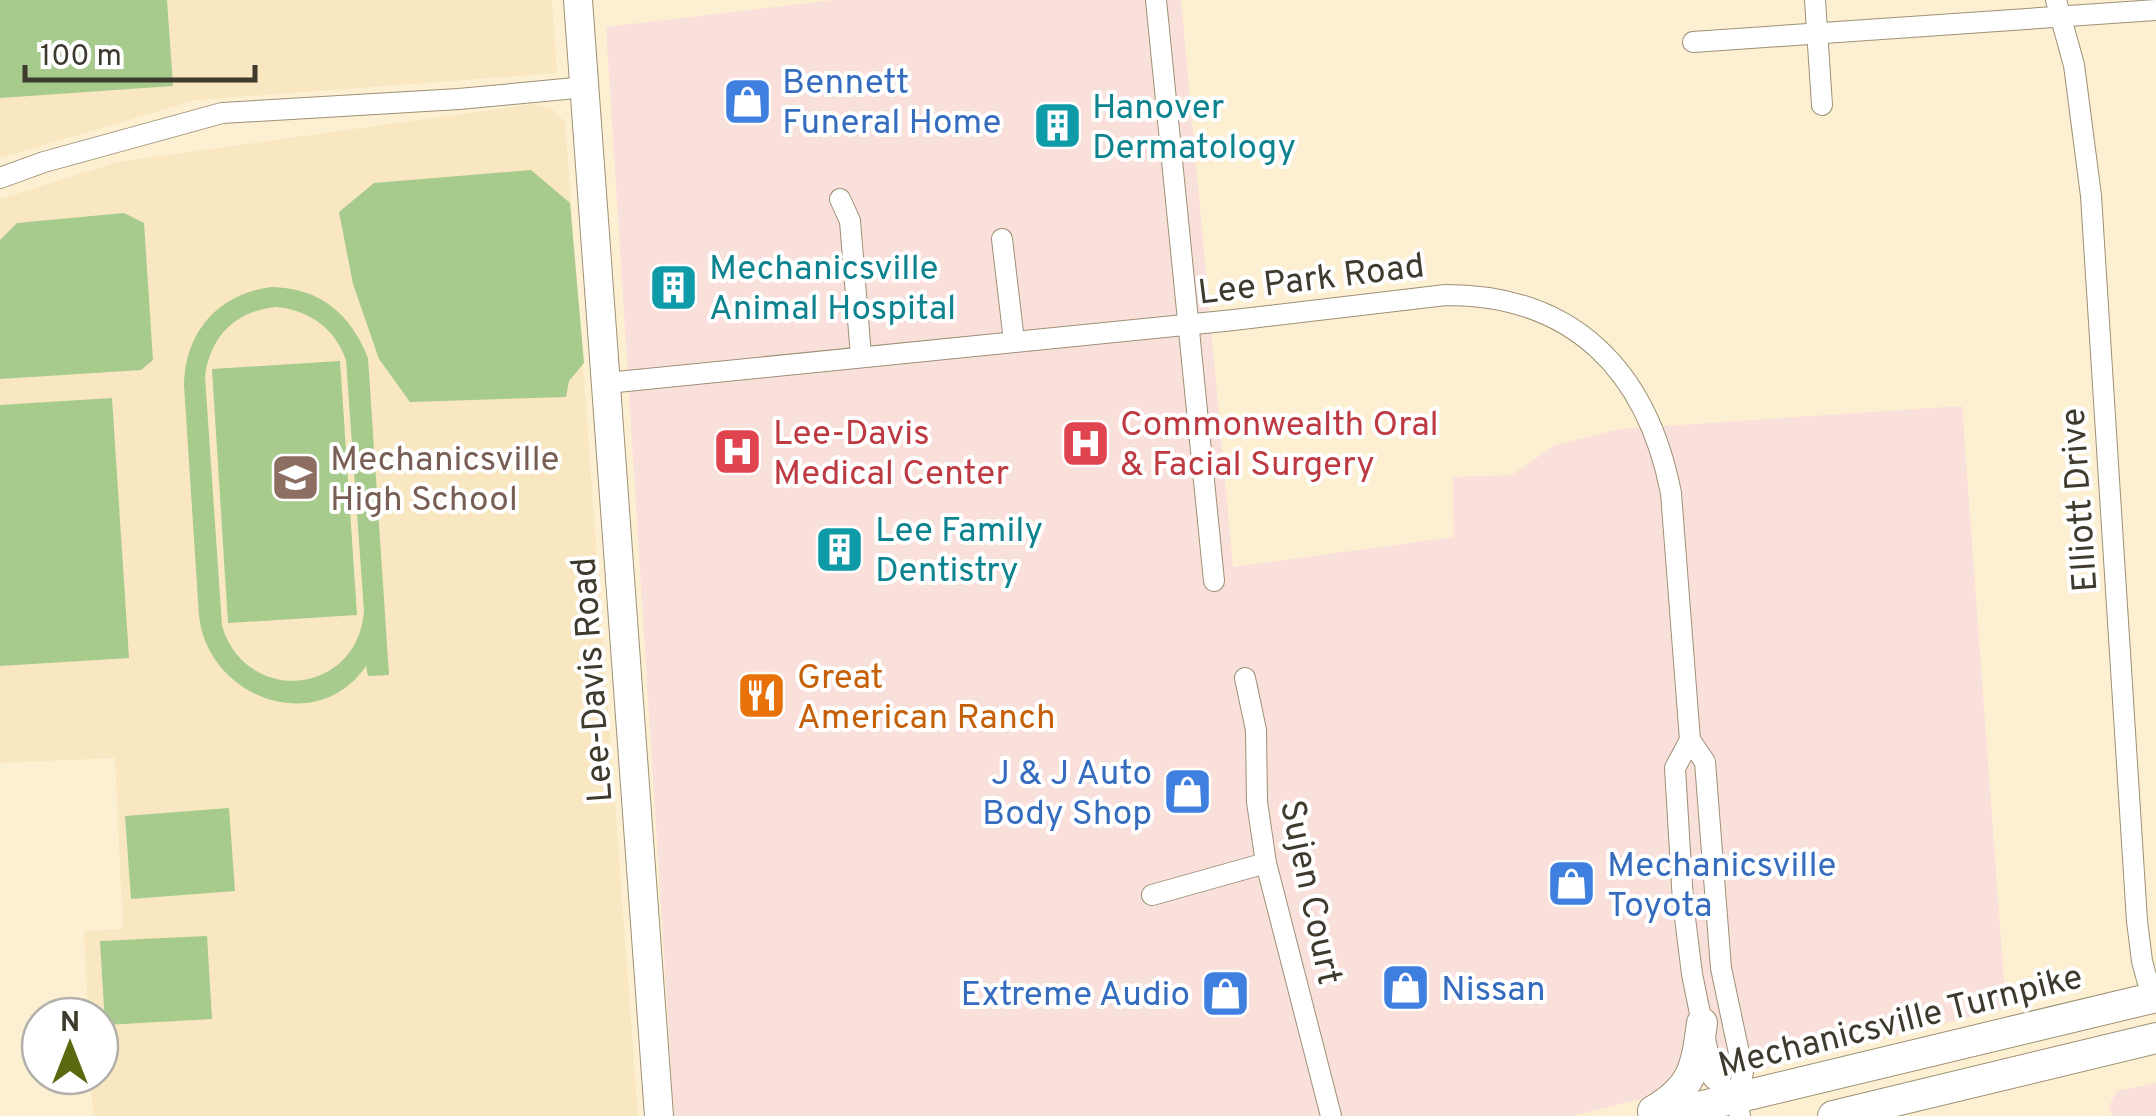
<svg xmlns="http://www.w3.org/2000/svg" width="2156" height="1116" font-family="Overpass,sans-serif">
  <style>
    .commercial { fill: #fae0db }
    .built { fill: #f8e7c1 }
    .green { fill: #a7ca8d; fill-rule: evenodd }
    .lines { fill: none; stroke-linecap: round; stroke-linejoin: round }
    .minor-casing { stroke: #9d9175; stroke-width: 22 }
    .major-casing { stroke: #9d9175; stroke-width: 30 }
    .highway-casing { stroke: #9d9175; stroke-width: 32 }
    .minor { stroke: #fff; stroke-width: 20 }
    .major { stroke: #fff; stroke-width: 28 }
    .highway { stroke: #fff; stroke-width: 30 }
    .labels { text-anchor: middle; stroke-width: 8; stroke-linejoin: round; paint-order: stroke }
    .shop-label { font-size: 35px; fill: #366cbe; stroke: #fff; text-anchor: start }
    .culture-label { font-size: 35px; fill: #0d838f; stroke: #fff; text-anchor: start }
    .street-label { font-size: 35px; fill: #3f3a2e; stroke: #fff }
    .health-label { font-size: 35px; fill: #be3a42; stroke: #fff; text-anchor: start }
    .education-label { font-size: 35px; fill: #785e54; stroke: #fff; text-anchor: start }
    .food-label { font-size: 35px; fill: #c56008; stroke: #fff; text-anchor: start }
  </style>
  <rect width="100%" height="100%" fill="#fdefd1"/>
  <g class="commercial">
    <polygon points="834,0 1181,0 1233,567 1454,537 1453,477 1512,475 1555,445 1620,429 1962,406 2006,1008 1573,1116 674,1116 606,27"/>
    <polygon points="2156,1083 2156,1116 2112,1116 2109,1106 2117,1091"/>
  </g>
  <g class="built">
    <polygon points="0,0 552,0 557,73 196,100 0,158"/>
    <polygon points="534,104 551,108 565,122 638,1116 93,1116 91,1076 100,1076 100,1016 88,1016 84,931 123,929 115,758 0,763 0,199 118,162"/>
  </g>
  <g class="green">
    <polygon points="0,0 167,0 173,86 0,98"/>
    <polygon points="531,170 570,203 584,363 569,381 566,397 410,402 379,359 353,284 339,212 374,183"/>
    <polygon points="124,213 144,223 153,360 141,370 0,379 0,240 17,223"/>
    <path d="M271,287C320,288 350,313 368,358L389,675L368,676L366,666C317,738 208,698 199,616L184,385C185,332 218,294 271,287ZM276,307C309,310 335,328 346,360L364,611C358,695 247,707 222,626L205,377C210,336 236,311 276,307Z"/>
    <polygon points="340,361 357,615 228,623 212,369"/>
    <polygon points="112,398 129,658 0,666 0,405"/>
    <polygon points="229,808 235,891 131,899 125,816"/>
    <polygon points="207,936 212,1019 105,1025 100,941"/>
  </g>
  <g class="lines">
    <defs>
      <g id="minor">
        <polyline points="1156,0 1214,581"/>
        <polyline points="1815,0 1822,105"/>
        <polyline points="2056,0 2074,65 2091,196 2137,921 2142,961 2152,998"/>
        <polyline points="1693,42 2156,10"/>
        <polyline points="0,178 44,162 222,113 459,99 586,87"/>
        <polyline points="840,199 850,221 861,356"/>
        <polyline points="1002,239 1014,341"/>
        <path d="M607,383L1234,320L1446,295C1574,295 1647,371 1671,493L1690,740L1705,762L1721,968L1743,1072L1737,1098L1740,1116"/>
        <polyline points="1245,678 1256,730 1257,802 1266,863 1331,1116"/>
        <polyline points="1690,740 1675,768 1683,902 1692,974 1713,1078 1737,1098"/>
        <polyline points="1152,895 1266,863"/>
      </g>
      <polyline id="major" points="578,0 659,1116"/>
      <g id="highway">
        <path d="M1653,1111C1694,1087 1696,1067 1702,1023"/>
        <polyline points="1661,1116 2156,997"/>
        <polyline points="1833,1116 2156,1038"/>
      </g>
    </defs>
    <use href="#minor" class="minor-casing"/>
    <use href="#major" class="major-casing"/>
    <use href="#highway" class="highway-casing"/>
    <use href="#minor" class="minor"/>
    <use href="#major" class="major"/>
    <use href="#highway" class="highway"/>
  </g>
  <defs>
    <symbol id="shop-square" viewBox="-11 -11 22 22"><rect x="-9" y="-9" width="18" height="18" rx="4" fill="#3f7fe0" stroke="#fff"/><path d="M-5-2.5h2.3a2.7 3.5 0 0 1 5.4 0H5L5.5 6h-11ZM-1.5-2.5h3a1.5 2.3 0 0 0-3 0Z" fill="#fff"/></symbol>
    <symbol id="building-square" viewBox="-11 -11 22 22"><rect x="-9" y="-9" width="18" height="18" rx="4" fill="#0f9aa8" stroke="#fff"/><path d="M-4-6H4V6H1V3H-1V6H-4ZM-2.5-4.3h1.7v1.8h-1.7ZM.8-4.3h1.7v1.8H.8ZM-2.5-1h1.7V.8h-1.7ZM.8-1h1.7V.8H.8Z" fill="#fff"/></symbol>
    <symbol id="hospital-square" viewBox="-11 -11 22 22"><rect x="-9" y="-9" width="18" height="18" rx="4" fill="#e0444e" stroke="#fff"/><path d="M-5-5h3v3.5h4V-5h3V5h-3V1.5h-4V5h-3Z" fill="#fff"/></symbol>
    <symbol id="school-square" viewBox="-11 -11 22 22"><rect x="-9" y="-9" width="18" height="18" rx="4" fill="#8d6e63" stroke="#fff"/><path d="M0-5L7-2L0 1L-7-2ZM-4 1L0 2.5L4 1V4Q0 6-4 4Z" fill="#fff"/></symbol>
    <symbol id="restaurant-square" viewBox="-11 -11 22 22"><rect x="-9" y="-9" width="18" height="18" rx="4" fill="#e8710a" stroke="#fff"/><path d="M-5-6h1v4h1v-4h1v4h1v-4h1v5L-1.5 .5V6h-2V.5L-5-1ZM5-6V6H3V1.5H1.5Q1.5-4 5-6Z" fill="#fff"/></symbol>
  </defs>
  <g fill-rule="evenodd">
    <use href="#shop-square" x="720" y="74" width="55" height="55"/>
    <use href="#building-square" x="1030" y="98" width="55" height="55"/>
    <use href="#building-square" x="646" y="260" width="55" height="55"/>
    <use href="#hospital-square" x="1058" y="416" width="55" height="55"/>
    <use href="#hospital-square" x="710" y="424" width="55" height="55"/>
    <use href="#school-square" x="268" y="450" width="55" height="55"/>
    <use href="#building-square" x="812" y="522" width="55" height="55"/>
    <use href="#restaurant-square" x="734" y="668" width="55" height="55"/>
    <use href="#shop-square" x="1160" y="764" width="55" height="55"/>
    <use href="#shop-square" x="1544" y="856" width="55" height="55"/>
    <use href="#shop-square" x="1378" y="960" width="55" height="55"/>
    <use href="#shop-square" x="1198" y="966" width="55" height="55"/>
  </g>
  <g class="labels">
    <g class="shop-label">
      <text x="782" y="93">Bennett<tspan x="782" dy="40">Funeral Home</tspan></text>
      <text x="1152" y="784" text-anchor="end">J &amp; J Auto<tspan x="1152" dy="40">Body Shop</tspan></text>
      <text x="1607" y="876">Mechanicsville<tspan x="1607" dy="40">Toyota</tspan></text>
      <text x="1441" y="1000">Nissan</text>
      <text x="1190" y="1005" text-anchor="end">Extreme Audio</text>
    </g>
    <g class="culture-label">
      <text x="1092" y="118">Hanover<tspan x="1092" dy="40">Dermatology</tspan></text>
      <text x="709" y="279">Mechanicsville<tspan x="709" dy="40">Animal Hospital</tspan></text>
      <text x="875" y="541">Lee Family<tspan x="875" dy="40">Dentistry</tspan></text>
    </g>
    <g class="street-label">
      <text transform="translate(1311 278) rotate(-7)" y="12">Lee Park Road</text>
      <text transform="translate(2078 500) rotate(-94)" y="12">Elliott Drive</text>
      <text transform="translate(591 680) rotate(-94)" y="12">Lee-Davis Road</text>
      <text transform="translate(1312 892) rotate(78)" y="12">Sujen Court</text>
      <text transform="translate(1900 1020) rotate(-14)" y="12">Mechanicsville Turnpike</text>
    </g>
    <g class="health-label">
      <text x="1120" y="435">Commonwealth Oral<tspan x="1120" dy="40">&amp; Facial Surgery</tspan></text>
      <text x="773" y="444">Lee-Davis<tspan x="773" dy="40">Medical Center</tspan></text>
    </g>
    <g class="education-label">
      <text x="330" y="470">Mechanicsville<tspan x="330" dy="40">High School</tspan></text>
    </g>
    <g class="food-label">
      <text x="797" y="688">Great<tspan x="797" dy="40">American Ranch</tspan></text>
    </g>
  </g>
  <g transform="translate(70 1046)"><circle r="48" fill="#ffffff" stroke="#b2b0ab" stroke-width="2.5"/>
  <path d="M0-8L18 38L0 25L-18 38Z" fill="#5a6810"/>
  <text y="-15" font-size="28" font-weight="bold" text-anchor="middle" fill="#3f3a2e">N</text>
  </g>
  <path d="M25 65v15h230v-15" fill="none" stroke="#3f3a2e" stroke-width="5"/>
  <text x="40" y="65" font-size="30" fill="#3f3a2e" stroke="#ffffff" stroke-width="8" paint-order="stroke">100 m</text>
</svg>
